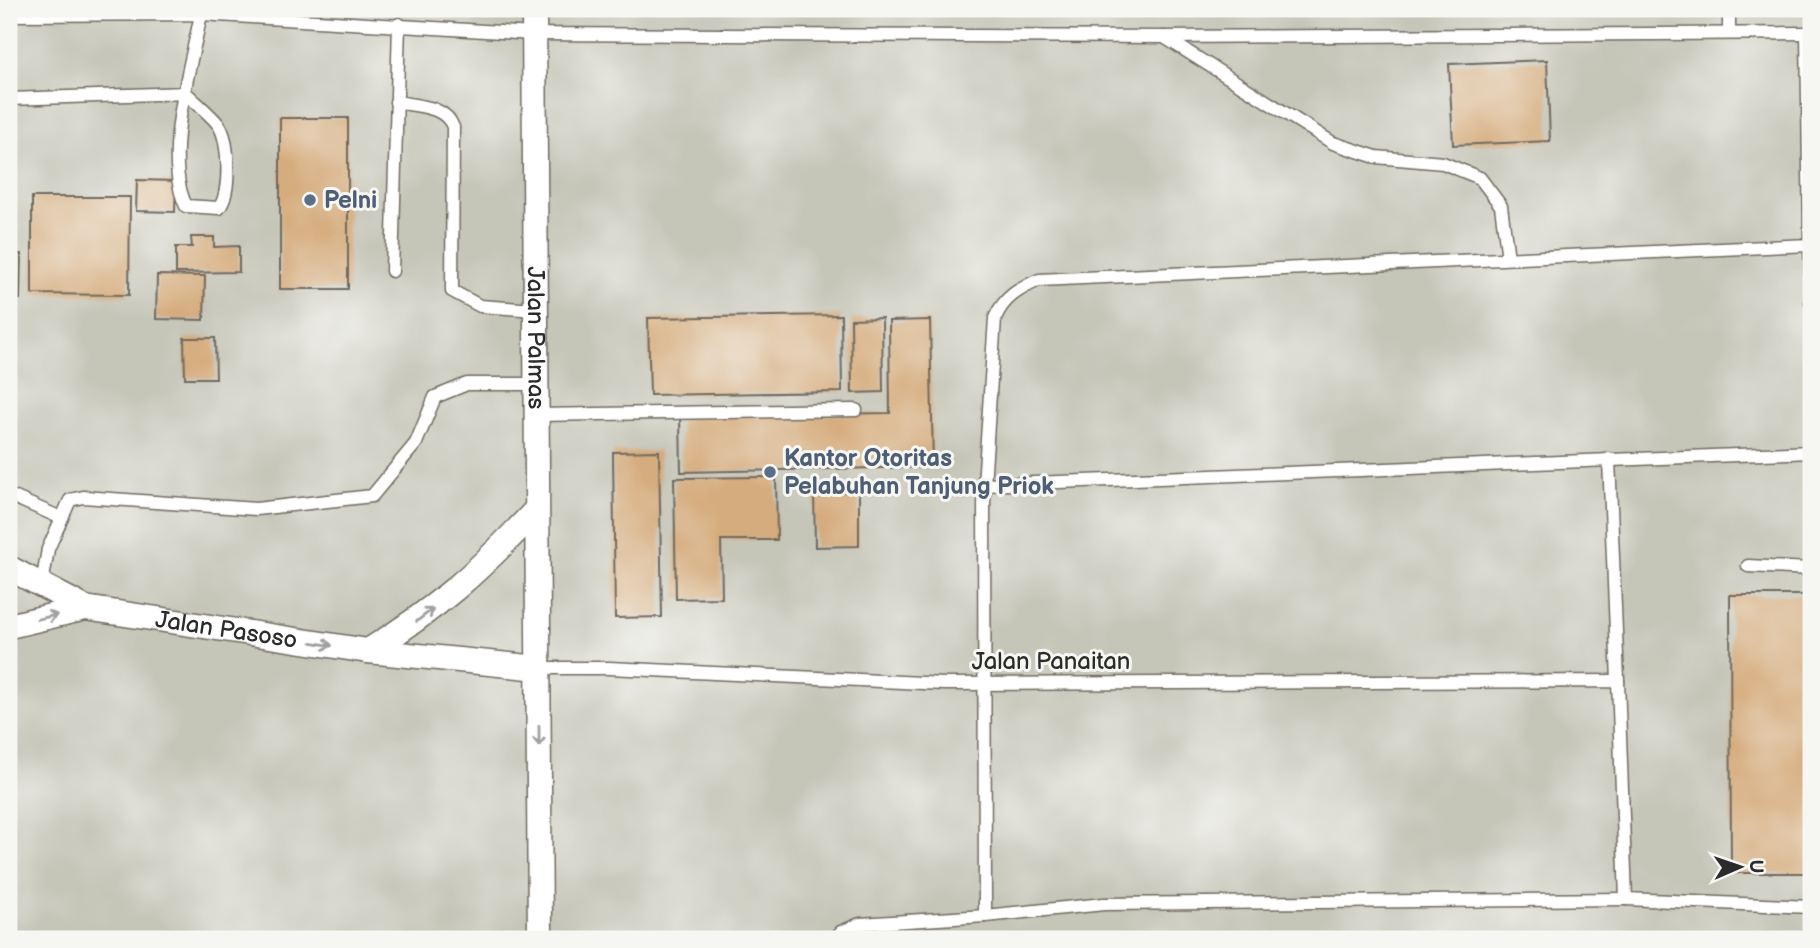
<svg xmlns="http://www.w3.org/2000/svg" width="1820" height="948" font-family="'Balsamiq Sans',sans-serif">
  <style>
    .industrial { fill: #c5c5b8 }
    .building { fill: #d5ac7d }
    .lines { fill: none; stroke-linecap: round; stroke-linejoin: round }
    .service-casing { stroke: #716a60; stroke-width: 15 }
    .minor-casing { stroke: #716a60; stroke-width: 27 }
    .service { stroke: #fff; stroke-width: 12 }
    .minor { stroke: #fff; stroke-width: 24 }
    .oneway { stroke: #a0a0a0 }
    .service-dot { fill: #5c6f8a; stroke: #f6f6f2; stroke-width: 2.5 }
    .labels { text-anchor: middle; stroke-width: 6; stroke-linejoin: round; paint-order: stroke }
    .service-label { font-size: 24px; font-weight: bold; fill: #4e5e75; stroke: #f6f6f2; text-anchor: start }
    .street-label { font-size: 24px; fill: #2b2b2b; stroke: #f6f6f2 }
  </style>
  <rect width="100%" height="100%" fill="#f6f6f2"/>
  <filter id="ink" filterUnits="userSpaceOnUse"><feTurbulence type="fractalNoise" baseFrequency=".0143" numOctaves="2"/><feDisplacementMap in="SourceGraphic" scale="14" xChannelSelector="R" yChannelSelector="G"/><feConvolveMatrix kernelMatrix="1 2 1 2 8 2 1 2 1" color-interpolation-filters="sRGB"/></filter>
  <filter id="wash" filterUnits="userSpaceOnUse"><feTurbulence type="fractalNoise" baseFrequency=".00686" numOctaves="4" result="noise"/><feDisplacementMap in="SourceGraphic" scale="28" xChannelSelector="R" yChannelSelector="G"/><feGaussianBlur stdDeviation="1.57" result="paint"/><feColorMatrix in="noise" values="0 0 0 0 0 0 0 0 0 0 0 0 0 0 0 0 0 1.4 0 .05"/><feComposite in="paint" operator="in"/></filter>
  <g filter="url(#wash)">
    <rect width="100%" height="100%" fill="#f2dfc3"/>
    <rect class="industrial" x="9" y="9" width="1802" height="930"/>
    <g id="blocks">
      <g class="building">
        <polygon points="1547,60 1550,141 1453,145 1449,64"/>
        <rect x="280" y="118" width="68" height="171"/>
        <polygon points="137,180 176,181 175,212 136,211"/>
        <polygon points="32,197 130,197 129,295 32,294"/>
        <polygon points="191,237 214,237 214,247 239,246 239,272 176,273 176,247 192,247"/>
        <polygon points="9,254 21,254 20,299 9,299"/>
        <polygon points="157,275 205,276 204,320 156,319"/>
        <polygon points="841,315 842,392 650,395 648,318"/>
        <polygon points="882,318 883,392 852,393 851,319"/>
        <polygon points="930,320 933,467 681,472 680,416 890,413 889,321"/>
        <polygon points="184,338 215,338 216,378 185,378"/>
        <polygon points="659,451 662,617 615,618 613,452"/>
        <polygon points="776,477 777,540 721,540 722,598 676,599 674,478"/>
        <polygon points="814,492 859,492 859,546 815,547"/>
        <polygon points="1730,595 1811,595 1811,873 1731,873"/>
      </g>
    </g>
  </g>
  <g filter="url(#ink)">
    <use href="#blocks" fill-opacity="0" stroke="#716a60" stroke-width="2"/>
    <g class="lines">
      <defs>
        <g id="service">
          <polyline points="9,15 201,14 534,34 1164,37 1811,33"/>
          <polyline points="1729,32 1729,9"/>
          <polyline points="1807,33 1811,303"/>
          <polyline points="1164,37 1333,143 1376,157 1443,163 1480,178 1501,206 1508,258"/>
          <path d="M9,99L186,93C196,103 209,113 218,124C230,139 231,194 219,208L186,206C162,157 191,67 201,14"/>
          <path d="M396,102C416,106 445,105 453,127L452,291L480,306L536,310"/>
          <path d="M1810,245L1039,280C1019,289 1004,297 995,318L984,485L1811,452"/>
          <polyline points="392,271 399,24"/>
          <polyline points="536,415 856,410"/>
          <polyline points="1609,459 1618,681"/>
          <polyline points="984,485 985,916 1104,904 1626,899"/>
          <polyline points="9,495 59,517"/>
          <polyline points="1748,566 1811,569"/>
          <polyline points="42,584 48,549 70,500 83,497 256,509 372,496 416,443 435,397 467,384 536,384"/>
          <polyline points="539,668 609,668 944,684 1618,681 1626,899 1811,907"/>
          <polyline points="835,939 841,932 860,924 985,916"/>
        </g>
        <g id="minor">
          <path id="s1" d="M534,9L540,939"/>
          <path id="s2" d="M9,568L85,608L368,651L539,668"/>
          <polyline points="9,626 85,608"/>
          <path d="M368,651C437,609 481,569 536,510"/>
        </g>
      </defs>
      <use href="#service" class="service-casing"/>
      <use href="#minor" class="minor-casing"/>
      <use href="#service" class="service"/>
      <use href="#minor" class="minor"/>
    </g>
    <defs><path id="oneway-shaft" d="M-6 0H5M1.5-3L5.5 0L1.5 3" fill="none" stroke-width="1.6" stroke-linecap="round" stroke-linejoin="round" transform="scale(1.75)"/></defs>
    <g class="oneway">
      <use href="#oneway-shaft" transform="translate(425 615) rotate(-37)"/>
      <use href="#oneway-shaft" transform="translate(47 617) rotate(-13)"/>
      <use href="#oneway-shaft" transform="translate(322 644) rotate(9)"/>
      <use href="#oneway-shaft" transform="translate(539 736) rotate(90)"/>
    </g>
  </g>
  <g class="service-dot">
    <circle cx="310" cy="200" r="7"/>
    <circle cx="770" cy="472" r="7"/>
  </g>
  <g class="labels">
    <g class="service-label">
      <text x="324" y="208">Pelni</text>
      <text x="784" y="466">Kantor Otoritas<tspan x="784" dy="28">Pelabuhan Tanjung Priok</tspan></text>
    </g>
    <g class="street-label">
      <text dy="8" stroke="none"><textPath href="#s1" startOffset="329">Jalan Palmas</textPath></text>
      <text dy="8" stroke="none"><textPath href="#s2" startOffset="229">Jalan Pasoso</textPath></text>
      <text x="1051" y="669">Jalan Panaitan</text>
    </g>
  </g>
  <rect width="1820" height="948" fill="none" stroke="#f6f6f2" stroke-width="35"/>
  <g transform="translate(1740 867) rotate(88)" stroke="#f6f6f2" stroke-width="5" paint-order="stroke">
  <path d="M0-5L12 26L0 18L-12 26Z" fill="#2b2b2b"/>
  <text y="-10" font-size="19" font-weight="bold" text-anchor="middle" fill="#2b2b2b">U</text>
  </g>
</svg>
